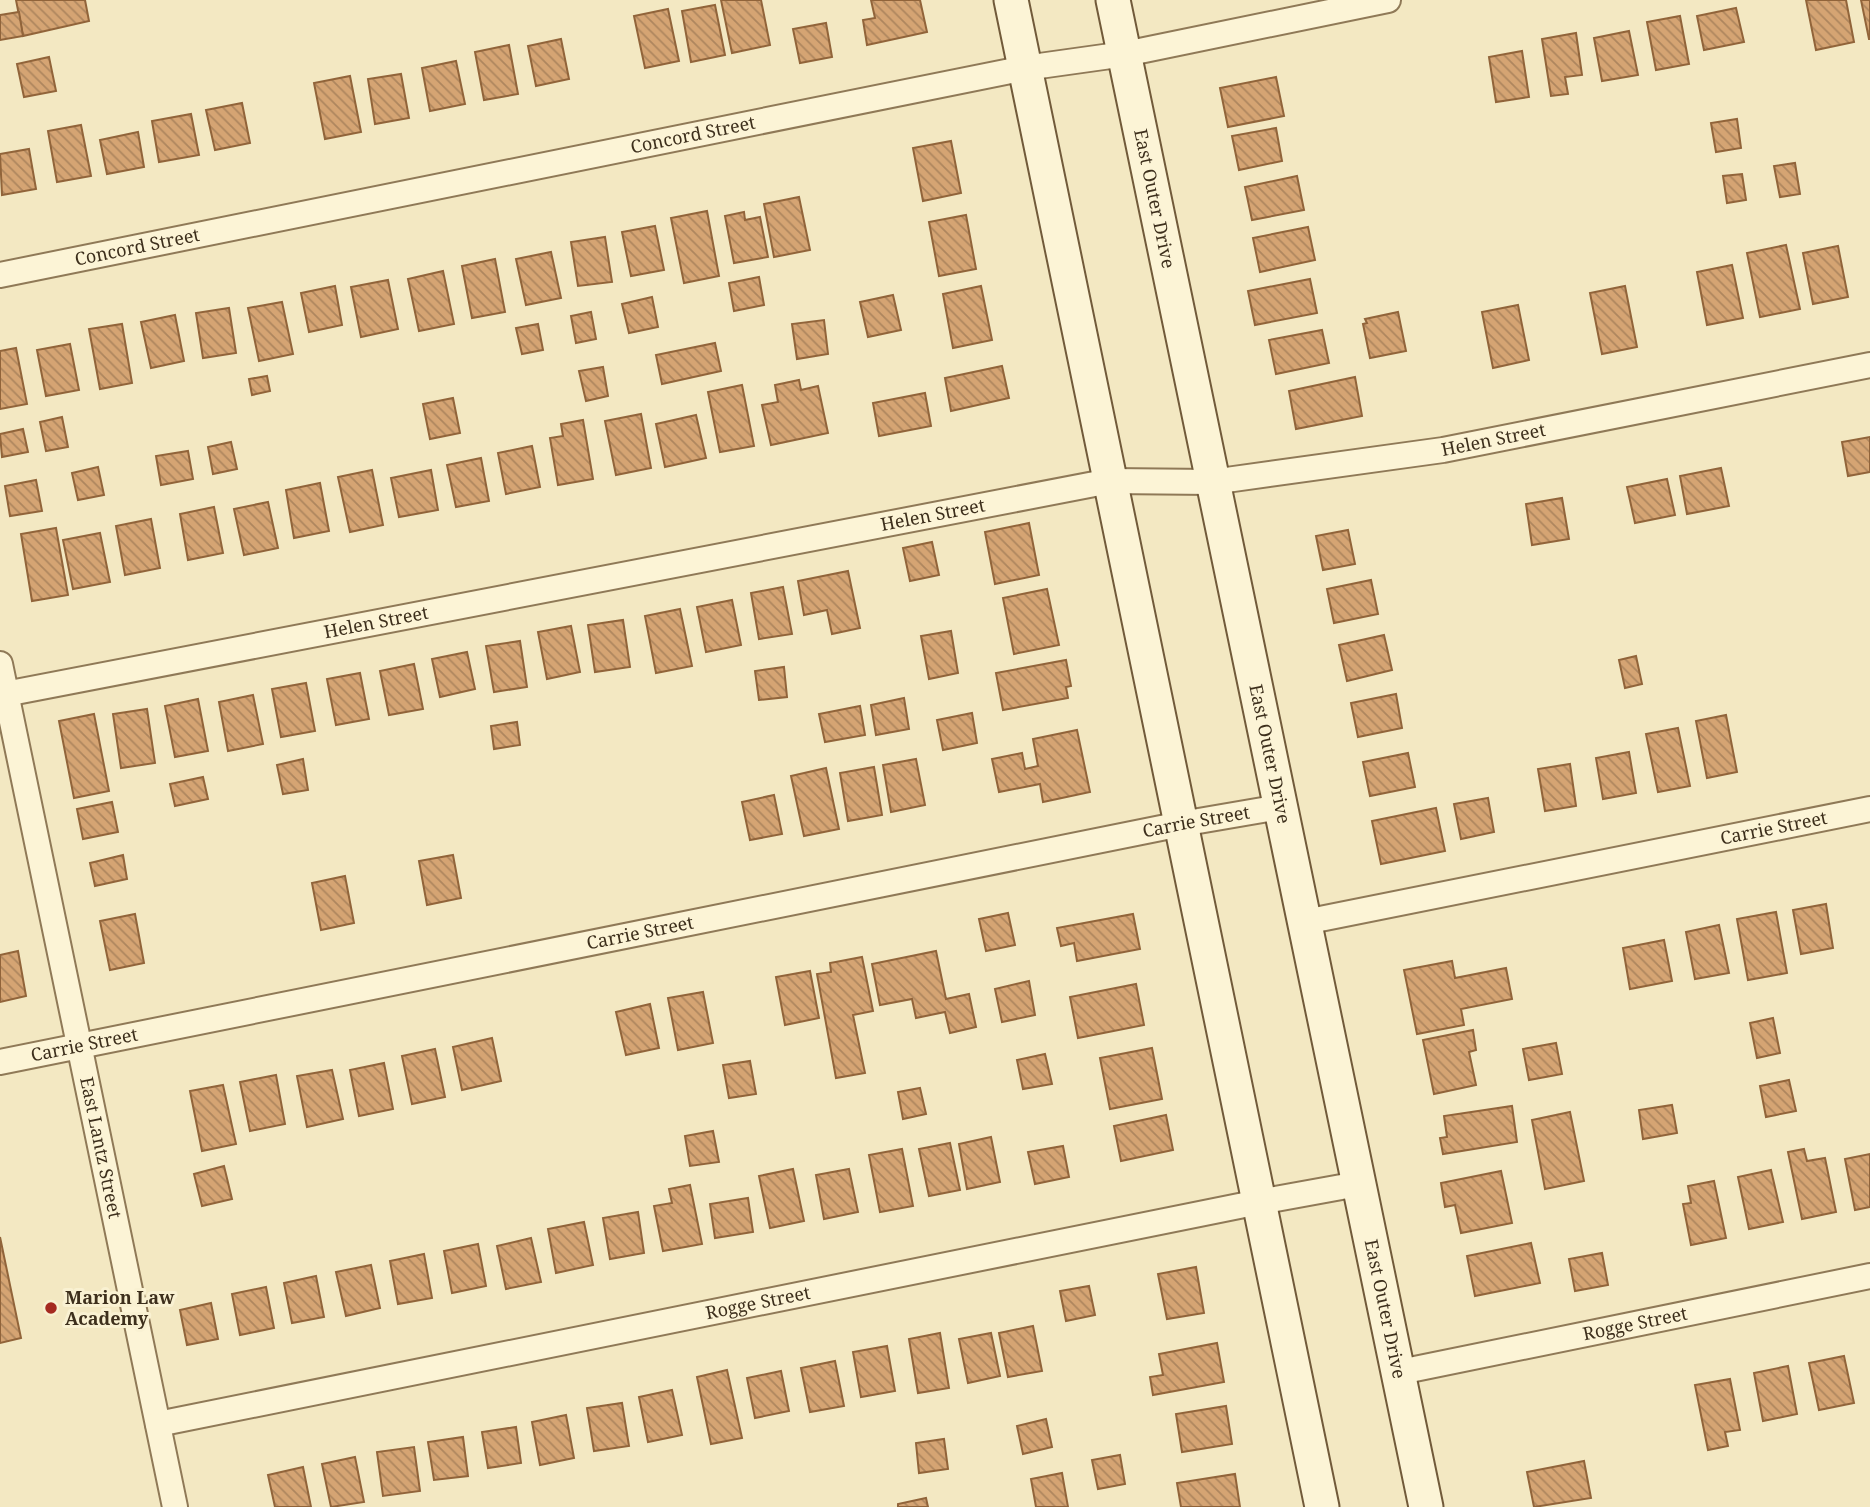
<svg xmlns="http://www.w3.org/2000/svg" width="1870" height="1507" font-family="'Noto Serif',serif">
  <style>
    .building { fill: url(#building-back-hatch); stroke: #91643a; stroke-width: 2 }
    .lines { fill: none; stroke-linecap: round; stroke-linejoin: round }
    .minor-casing { stroke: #8f7957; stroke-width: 28 }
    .secondary-casing { stroke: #715a3a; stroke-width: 37 }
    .minor { stroke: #fcf4d6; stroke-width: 24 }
    .secondary { stroke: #fcf4d6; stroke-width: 33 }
    .poi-dot { fill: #a52a20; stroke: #f9f1d2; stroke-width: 2.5 }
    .labels { text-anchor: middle; stroke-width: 6; stroke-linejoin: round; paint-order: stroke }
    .street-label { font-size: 18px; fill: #3d2f1c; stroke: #f9f1d2 }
    .poi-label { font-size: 18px; font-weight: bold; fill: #3d2f1c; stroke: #f9f1d2; text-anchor: start }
  </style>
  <defs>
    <pattern id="building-back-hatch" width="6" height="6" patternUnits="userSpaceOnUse" patternTransform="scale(1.75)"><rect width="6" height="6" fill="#d5a473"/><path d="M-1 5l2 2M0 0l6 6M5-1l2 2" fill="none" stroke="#ae865e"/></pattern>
  </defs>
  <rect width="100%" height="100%" fill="#f3e8c2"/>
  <g class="building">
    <polygon points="16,0 85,0 89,21 23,36"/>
    <polygon points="721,0 761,0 770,45 732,53"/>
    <polygon points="871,0 920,0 927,32 867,45 863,20 875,18"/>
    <polygon points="1806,0 1846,0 1854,42 1816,50"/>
    <polygon points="1861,0 1870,0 1870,39 1869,39"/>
    <polygon points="715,5 725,55 691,62 682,11"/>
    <polygon points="1736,8 1744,42 1704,50 1697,16"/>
    <polygon points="668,9 679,61 645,68 634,16"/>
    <polygon points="19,12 23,36 0,40 0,15"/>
    <polygon points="1680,16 1689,64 1656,70 1647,22"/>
    <polygon points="826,23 832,57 800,63 793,29"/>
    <polygon points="1629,31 1638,75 1602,81 1594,38"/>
    <polygon points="1576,33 1582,75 1565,77 1568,94 1551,96 1542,39"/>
    <polygon points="561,39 569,79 536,86 528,46"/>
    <polygon points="509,45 518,94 484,100 475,52"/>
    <polygon points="1522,51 1529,97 1496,102 1489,57"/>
    <polygon points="49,57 56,91 24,97 17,64"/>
    <polygon points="456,61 465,104 430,111 422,68"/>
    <polygon points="401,74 409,118 375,124 368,79"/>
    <polygon points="350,76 361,132 325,139 314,83"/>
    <polygon points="1276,77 1284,116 1228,127 1220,88"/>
    <polygon points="242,103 250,143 215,150 206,110"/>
    <polygon points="191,114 199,155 159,162 152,121"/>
    <polygon points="1737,119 1741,148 1716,152 1711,123"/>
    <polygon points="81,125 91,176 57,182 48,131"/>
    <polygon points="1276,128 1282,161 1239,170 1232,136"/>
    <polygon points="138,132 144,167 107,174 100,140"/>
    <polygon points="951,141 961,193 923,201 913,148"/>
    <polygon points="29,149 36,189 2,195 0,154"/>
    <polygon points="1795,163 1800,194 1780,197 1774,166"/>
    <polygon points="1742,174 1746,200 1727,203 1723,176"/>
    <polygon points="1297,176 1304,210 1252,220 1245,187"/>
    <polygon points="799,197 810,250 774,257 764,204"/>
    <polygon points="707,211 719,276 684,283 671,218"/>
    <polygon points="744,212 745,220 760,217 768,257 734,263 725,216"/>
    <polygon points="966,215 976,269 939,276 929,222"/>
    <polygon points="655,226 664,270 631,276 622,232"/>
    <polygon points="1308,227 1315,260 1260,272 1253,238"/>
    <polygon points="605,237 612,282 578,286 571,242"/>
    <polygon points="1786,245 1800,309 1760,317 1747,253"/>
    <polygon points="1838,246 1848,297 1813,304 1803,253"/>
    <polygon points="551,252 561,298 526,305 516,259"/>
    <polygon points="495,259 505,312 472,318 462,266"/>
    <polygon points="1732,265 1743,318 1707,325 1697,272"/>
    <polygon points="443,271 454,324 419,331 408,279"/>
    <polygon points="759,277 764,305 734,311 729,283"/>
    <polygon points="1310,279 1317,313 1255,325 1248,291"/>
    <polygon points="388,280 398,329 361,337 351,287"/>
    <polygon points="335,286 342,325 309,332 301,293"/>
    <polygon points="981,286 992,340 953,348 943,294"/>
    <polygon points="1625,286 1637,347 1602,354 1590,293"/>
    <polygon points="893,295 901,330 868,337 860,302"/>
    <polygon points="652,297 658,327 629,333 622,304"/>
    <polygon points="282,302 293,354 259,361 248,308"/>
    <polygon points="1518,305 1529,360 1493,368 1482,312"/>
    <polygon points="229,308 236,353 203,358 196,313"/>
    <polygon points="591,312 596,339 576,343 571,316"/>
    <polygon points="1398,312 1406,351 1370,358 1363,324 1367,323 1365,319"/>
    <polygon points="175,315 184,361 151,368 141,322"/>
    <polygon points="824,320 828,354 797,359 792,324"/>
    <polygon points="122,324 132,383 100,389 89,329"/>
    <polygon points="538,324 543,350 522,354 516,328"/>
    <polygon points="1322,330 1329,363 1276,374 1269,340"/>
    <polygon points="715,343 721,371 662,384 656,355"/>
    <polygon points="70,344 79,390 46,396 37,350"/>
    <polygon points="16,348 27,404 0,409 0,351"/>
    <polygon points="1002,366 1009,398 951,411 945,378"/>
    <polygon points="603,367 608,396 586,401 579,371"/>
    <polygon points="267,376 270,391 252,395 249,379"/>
    <polygon points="1355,377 1362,416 1296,429 1289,391"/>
    <polygon points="799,380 801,390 818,386 828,433 771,445 762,405 778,402 775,385"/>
    <polygon points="742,385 754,446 720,452 708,392"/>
    <polygon points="925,393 931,426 879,436 873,403"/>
    <polygon points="453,398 460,433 430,439 423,404"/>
    <polygon points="641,414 651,468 616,475 605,421"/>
    <polygon points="696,415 706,458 665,467 656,424"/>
    <polygon points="62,417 68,447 46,451 40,422"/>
    <polygon points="583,420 593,479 558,485 550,438 563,436 561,424"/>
    <polygon points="23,429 28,452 2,457 0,434"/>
    <polygon points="1870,437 1870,472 1848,476 1842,442"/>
    <polygon points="231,442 237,469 213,474 208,447"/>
    <polygon points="532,446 540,487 506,494 498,453"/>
    <polygon points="188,451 193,479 161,485 156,456"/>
    <polygon points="481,458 489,501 456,507 447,465"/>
    <polygon points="98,467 104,495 78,500 72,473"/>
    <polygon points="1721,468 1729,506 1687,514 1680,476"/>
    <polygon points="372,470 383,525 350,532 338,477"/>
    <polygon points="431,470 438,510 399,517 391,478"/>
    <polygon points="1667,479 1675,515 1635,523 1627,487"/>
    <polygon points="36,480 42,511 10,516 5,486"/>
    <polygon points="320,483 329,531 294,538 286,490"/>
    <polygon points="1562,498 1569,539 1532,545 1526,504"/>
    <polygon points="268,502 278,548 244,555 234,509"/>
    <polygon points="214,507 223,553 188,560 180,514"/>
    <polygon points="151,519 160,568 125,575 116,526"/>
    <polygon points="1029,523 1039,575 995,584 985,532"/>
    <polygon points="56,528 68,595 32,601 21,534"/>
    <polygon points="1348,530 1355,564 1323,570 1316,536"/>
    <polygon points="100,533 110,582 73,589 63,540"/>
    <polygon points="932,542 939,575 910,581 903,548"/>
    <polygon points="848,571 860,628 832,634 827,610 804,615 798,581"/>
    <polygon points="1371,580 1378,614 1334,623 1327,589"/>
    <polygon points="783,587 792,634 759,639 751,593"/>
    <polygon points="1047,589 1059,645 1014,654 1003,598"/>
    <polygon points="732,600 741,645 706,652 697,607"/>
    <polygon points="680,609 692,666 656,673 645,616"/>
    <polygon points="623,620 630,667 595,672 588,625"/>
    <polygon points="571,626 580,672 547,679 538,632"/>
    <polygon points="951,631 958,673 929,679 921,636"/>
    <polygon points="1384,635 1392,670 1347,681 1339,645"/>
    <polygon points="520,641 527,687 494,692 486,646"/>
    <polygon points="467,652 475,689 440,697 432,659"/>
    <polygon points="1636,656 1642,684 1625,688 1619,660"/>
    <polygon points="1066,660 1071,686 1066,687 1068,698 1003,710 996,673"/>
    <polygon points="414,664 423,709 389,715 380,671"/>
    <polygon points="784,667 787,697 759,700 755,671"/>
    <polygon points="360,673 369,719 336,725 327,679"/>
    <polygon points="306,683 315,731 281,737 272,689"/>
    <polygon points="1396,694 1402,728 1358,737 1351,703"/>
    <polygon points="253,695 263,744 228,751 219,702"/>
    <polygon points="904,698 909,729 876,735 871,705"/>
    <polygon points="198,699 208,751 175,757 165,706"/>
    <polygon points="860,706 865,735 825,742 819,714"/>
    <polygon points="147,709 155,763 121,768 113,714"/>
    <polygon points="972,713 977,743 943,750 937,720"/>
    <polygon points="94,714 109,791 74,798 59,721"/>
    <polygon points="1726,715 1737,772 1707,778 1696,721"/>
    <polygon points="517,722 520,745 494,749 491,726"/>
    <polygon points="1678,728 1690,786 1658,792 1646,734"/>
    <polygon points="1077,730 1090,792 1043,802 1040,784 999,792 992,759 1022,753 1025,769 1038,766 1033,739"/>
    <polygon points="1629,752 1636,793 1603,799 1596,758"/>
    <polygon points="1408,753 1415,787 1370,796 1363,762"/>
    <polygon points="303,759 308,790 283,794 277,765"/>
    <polygon points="916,759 925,805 891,812 883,765"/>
    <polygon points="1570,764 1576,806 1545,811 1538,769"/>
    <polygon points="874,767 882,815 848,821 840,773"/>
    <polygon points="826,768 839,829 804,836 791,776"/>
    <polygon points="203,777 208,799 175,806 170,784"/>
    <polygon points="774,795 782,834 750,840 742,802"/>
    <polygon points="1488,798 1494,832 1461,839 1454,804"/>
    <polygon points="112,802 118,832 83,839 77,809"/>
    <polygon points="1436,808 1445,851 1381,864 1372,821"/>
    <polygon points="123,855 127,879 95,886 90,863"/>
    <polygon points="453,855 461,898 427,905 419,861"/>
    <polygon points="345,876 354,923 321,930 312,883"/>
    <polygon points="1826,904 1833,948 1801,954 1793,910"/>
    <polygon points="1776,912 1787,973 1748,980 1737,919"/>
    <polygon points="1008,913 1015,945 986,951 979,919"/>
    <polygon points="135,914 144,963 110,970 100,921"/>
    <polygon points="1133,914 1140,949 1077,961 1074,943 1061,946 1057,928"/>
    <polygon points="1719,925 1729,973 1695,979 1686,932"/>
    <polygon points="1664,940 1672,981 1630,989 1623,948"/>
    <polygon points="18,951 26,996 0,1002 0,955"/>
    <polygon points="936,951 946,999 969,994 976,1027 950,1033 945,1012 916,1018 912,999 880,1005 872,964"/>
    <polygon points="862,957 873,1011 853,1015 865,1073 836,1078 817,974 831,972 830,963"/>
    <polygon points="1452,961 1455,978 1506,968 1512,999 1461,1009 1464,1025 1417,1034 1404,970"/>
    <polygon points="810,971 819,1018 785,1025 776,977"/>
    <polygon points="1029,981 1035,1015 1002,1022 995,989"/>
    <polygon points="1136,984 1144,1025 1078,1038 1070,997"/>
    <polygon points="703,992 713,1043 678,1050 668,998"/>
    <polygon points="650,1004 659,1048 626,1055 616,1012"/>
    <polygon points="1773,1018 1780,1053 1757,1058 1750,1023"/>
    <polygon points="1473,1030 1476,1050 1469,1052 1476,1085 1434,1094 1423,1040"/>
    <polygon points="492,1038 501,1081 462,1090 453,1047"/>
    <polygon points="1556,1043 1562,1074 1529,1080 1523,1049"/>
    <polygon points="1152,1048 1162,1099 1110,1109 1100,1058"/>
    <polygon points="435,1049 445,1097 412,1104 402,1056"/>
    <polygon points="1045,1054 1052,1084 1023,1089 1017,1060"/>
    <polygon points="750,1061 756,1094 729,1098 723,1065"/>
    <polygon points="384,1063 393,1109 359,1116 350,1070"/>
    <polygon points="332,1070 343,1119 307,1127 297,1076"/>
    <polygon points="276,1075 285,1124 250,1131 240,1082"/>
    <polygon points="1789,1080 1796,1111 1766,1117 1760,1086"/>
    <polygon points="223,1085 236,1144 202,1151 190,1091"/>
    <polygon points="920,1088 926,1114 903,1119 898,1092"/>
    <polygon points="1672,1105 1677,1133 1643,1139 1639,1110"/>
    <polygon points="1512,1106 1517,1142 1443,1154 1440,1138 1447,1137 1444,1116"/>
    <polygon points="1570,1112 1584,1181 1545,1189 1532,1120"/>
    <polygon points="1166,1115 1173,1150 1121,1161 1114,1126"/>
    <polygon points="713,1131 719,1162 690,1166 685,1136"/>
    <polygon points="991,1137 1000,1182 967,1189 959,1144"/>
    <polygon points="950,1143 960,1190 929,1196 919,1149"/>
    <polygon points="1063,1146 1069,1177 1035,1184 1028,1152"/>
    <polygon points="902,1149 913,1206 880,1212 869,1155"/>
    <polygon points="1804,1149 1807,1161 1825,1158 1836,1212 1802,1219 1788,1152"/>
    <polygon points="1870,1154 1870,1207 1855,1210 1845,1159"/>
    <polygon points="224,1166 232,1199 202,1206 194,1174"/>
    <polygon points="793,1169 804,1221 770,1228 759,1176"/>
    <polygon points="849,1169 858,1212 824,1219 816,1175"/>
    <polygon points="1771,1170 1783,1222 1749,1229 1738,1177"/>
    <polygon points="1501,1171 1512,1223 1461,1233 1455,1205 1445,1207 1441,1183"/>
    <polygon points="1714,1181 1726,1238 1691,1245 1683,1204 1691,1203 1688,1186"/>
    <polygon points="690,1185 702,1244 663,1251 654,1206 672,1203 669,1189"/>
    <polygon points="748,1198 753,1232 715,1238 710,1204"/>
    <polygon points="638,1212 644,1253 610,1259 603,1218"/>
    <polygon points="584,1222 593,1265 556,1273 548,1229"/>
    <polygon points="0,1237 21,1338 0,1343"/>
    <polygon points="531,1238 541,1282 506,1289 497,1246"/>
    <polygon points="1531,1243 1540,1283 1475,1296 1467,1256"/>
    <polygon points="478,1244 486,1286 452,1293 444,1251"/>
    <polygon points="1602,1253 1608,1285 1575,1291 1569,1259"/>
    <polygon points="424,1254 432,1298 398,1304 390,1261"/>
    <polygon points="371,1265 380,1308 346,1316 336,1272"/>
    <polygon points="1196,1267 1204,1313 1167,1319 1158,1274"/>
    <polygon points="316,1276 324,1317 292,1323 284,1283"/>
    <polygon points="1089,1286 1095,1315 1066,1321 1060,1291"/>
    <polygon points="266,1287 274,1328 240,1335 232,1294"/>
    <polygon points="211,1303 218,1339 187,1345 180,1310"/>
    <polygon points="1033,1326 1042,1371 1008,1377 999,1333"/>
    <polygon points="940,1333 949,1388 918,1393 909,1339"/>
    <polygon points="991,1333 1000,1376 968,1383 959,1339"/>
    <polygon points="1217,1343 1224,1382 1153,1395 1150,1377 1163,1375 1159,1354"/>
    <polygon points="887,1346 895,1391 861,1397 853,1352"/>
    <polygon points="1844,1356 1854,1403 1819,1410 1809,1363"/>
    <polygon points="835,1361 844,1406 810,1412 801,1368"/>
    <polygon points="1788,1366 1797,1414 1763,1421 1754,1373"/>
    <polygon points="727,1370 742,1438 711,1444 697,1377"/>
    <polygon points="781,1371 789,1411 755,1418 747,1378"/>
    <polygon points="1730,1379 1740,1430 1725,1432 1728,1446 1708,1450 1695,1385"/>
    <polygon points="672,1390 682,1435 648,1442 639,1397"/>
    <polygon points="622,1403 629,1446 594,1451 587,1408"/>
    <polygon points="1226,1406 1232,1444 1182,1452 1176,1414"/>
    <polygon points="566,1415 574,1458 540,1465 532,1422"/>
    <polygon points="1046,1419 1052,1447 1023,1454 1017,1426"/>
    <polygon points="516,1427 521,1463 488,1468 482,1432"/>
    <polygon points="463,1437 468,1476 434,1480 428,1442"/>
    <polygon points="944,1439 948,1469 919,1473 916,1443"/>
    <polygon points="414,1447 420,1491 383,1496 377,1452"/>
    <polygon points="1120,1455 1125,1484 1098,1489 1092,1460"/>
    <polygon points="355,1457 364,1502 331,1507 322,1464"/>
    <polygon points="1584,1461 1591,1498 1534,1507 1527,1472"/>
    <polygon points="303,1467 311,1507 275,1507 268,1475"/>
    <polygon points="1062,1473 1068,1507 1036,1507 1031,1479"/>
    <polygon points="1235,1474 1240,1507 1181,1507 1177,1483"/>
    <polygon points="926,1498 928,1507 898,1507 898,1504"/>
  </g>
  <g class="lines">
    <defs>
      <g id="minor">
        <path id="s1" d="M0,275L1025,68L1125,54L1388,0"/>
        <path id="s2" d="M0,664L175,1507"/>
        <path id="s3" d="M0,695L1110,481L1212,482L1443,450L1870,365"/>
        <path id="s4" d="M1305,922L1870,809"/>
        <path id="s5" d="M0,1062L1181,824L1280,807"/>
        <path id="s6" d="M1400,1372L1870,1276"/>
        <path id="s7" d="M158,1424L1259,1202L1358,1184"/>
      </g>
      <g id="secondary">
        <polyline points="1011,0 1322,1507"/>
        <path id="s8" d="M1113,0L1426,1507"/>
      </g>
    </defs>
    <use href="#minor" class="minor-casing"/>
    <use href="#secondary" class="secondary-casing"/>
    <use href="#minor" class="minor"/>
    <use href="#secondary" class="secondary"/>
  </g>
  <circle class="poi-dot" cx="51" cy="1308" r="7"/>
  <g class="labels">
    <g class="street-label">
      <text dy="6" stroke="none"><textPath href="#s1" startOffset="707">Concord Street</textPath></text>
      <text dy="6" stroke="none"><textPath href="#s8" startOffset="203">East Outer Drive</textPath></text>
      <text dy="6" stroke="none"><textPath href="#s1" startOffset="140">Concord Street</textPath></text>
      <text dy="6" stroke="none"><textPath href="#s3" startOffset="1517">Helen Street</textPath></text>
      <text dy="6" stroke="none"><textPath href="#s3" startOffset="950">Helen Street</textPath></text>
      <text dy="6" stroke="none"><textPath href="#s3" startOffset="383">Helen Street</textPath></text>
      <text dy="6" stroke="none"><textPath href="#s8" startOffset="770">East Outer Drive</textPath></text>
      <text dy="6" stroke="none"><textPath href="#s5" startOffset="1220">Carrie Street</textPath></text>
      <text dy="6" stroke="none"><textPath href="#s4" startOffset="478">Carrie Street</textPath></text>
      <text dy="6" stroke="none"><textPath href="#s5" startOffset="653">Carrie Street</textPath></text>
      <text dy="6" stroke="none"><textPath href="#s5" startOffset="86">Carrie Street</textPath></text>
      <text dy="6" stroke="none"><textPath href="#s2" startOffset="494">East Lantz Street</textPath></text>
      <text dy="6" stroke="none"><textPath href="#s7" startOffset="612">Rogge Street</textPath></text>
      <text dy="6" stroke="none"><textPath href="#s8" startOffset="1337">East Outer Drive</textPath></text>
      <text dy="6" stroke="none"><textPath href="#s6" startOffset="240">Rogge Street</textPath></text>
    </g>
    <g class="poi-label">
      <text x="65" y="1304">Marion Law<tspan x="65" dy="21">Academy</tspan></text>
    </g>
  </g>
</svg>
